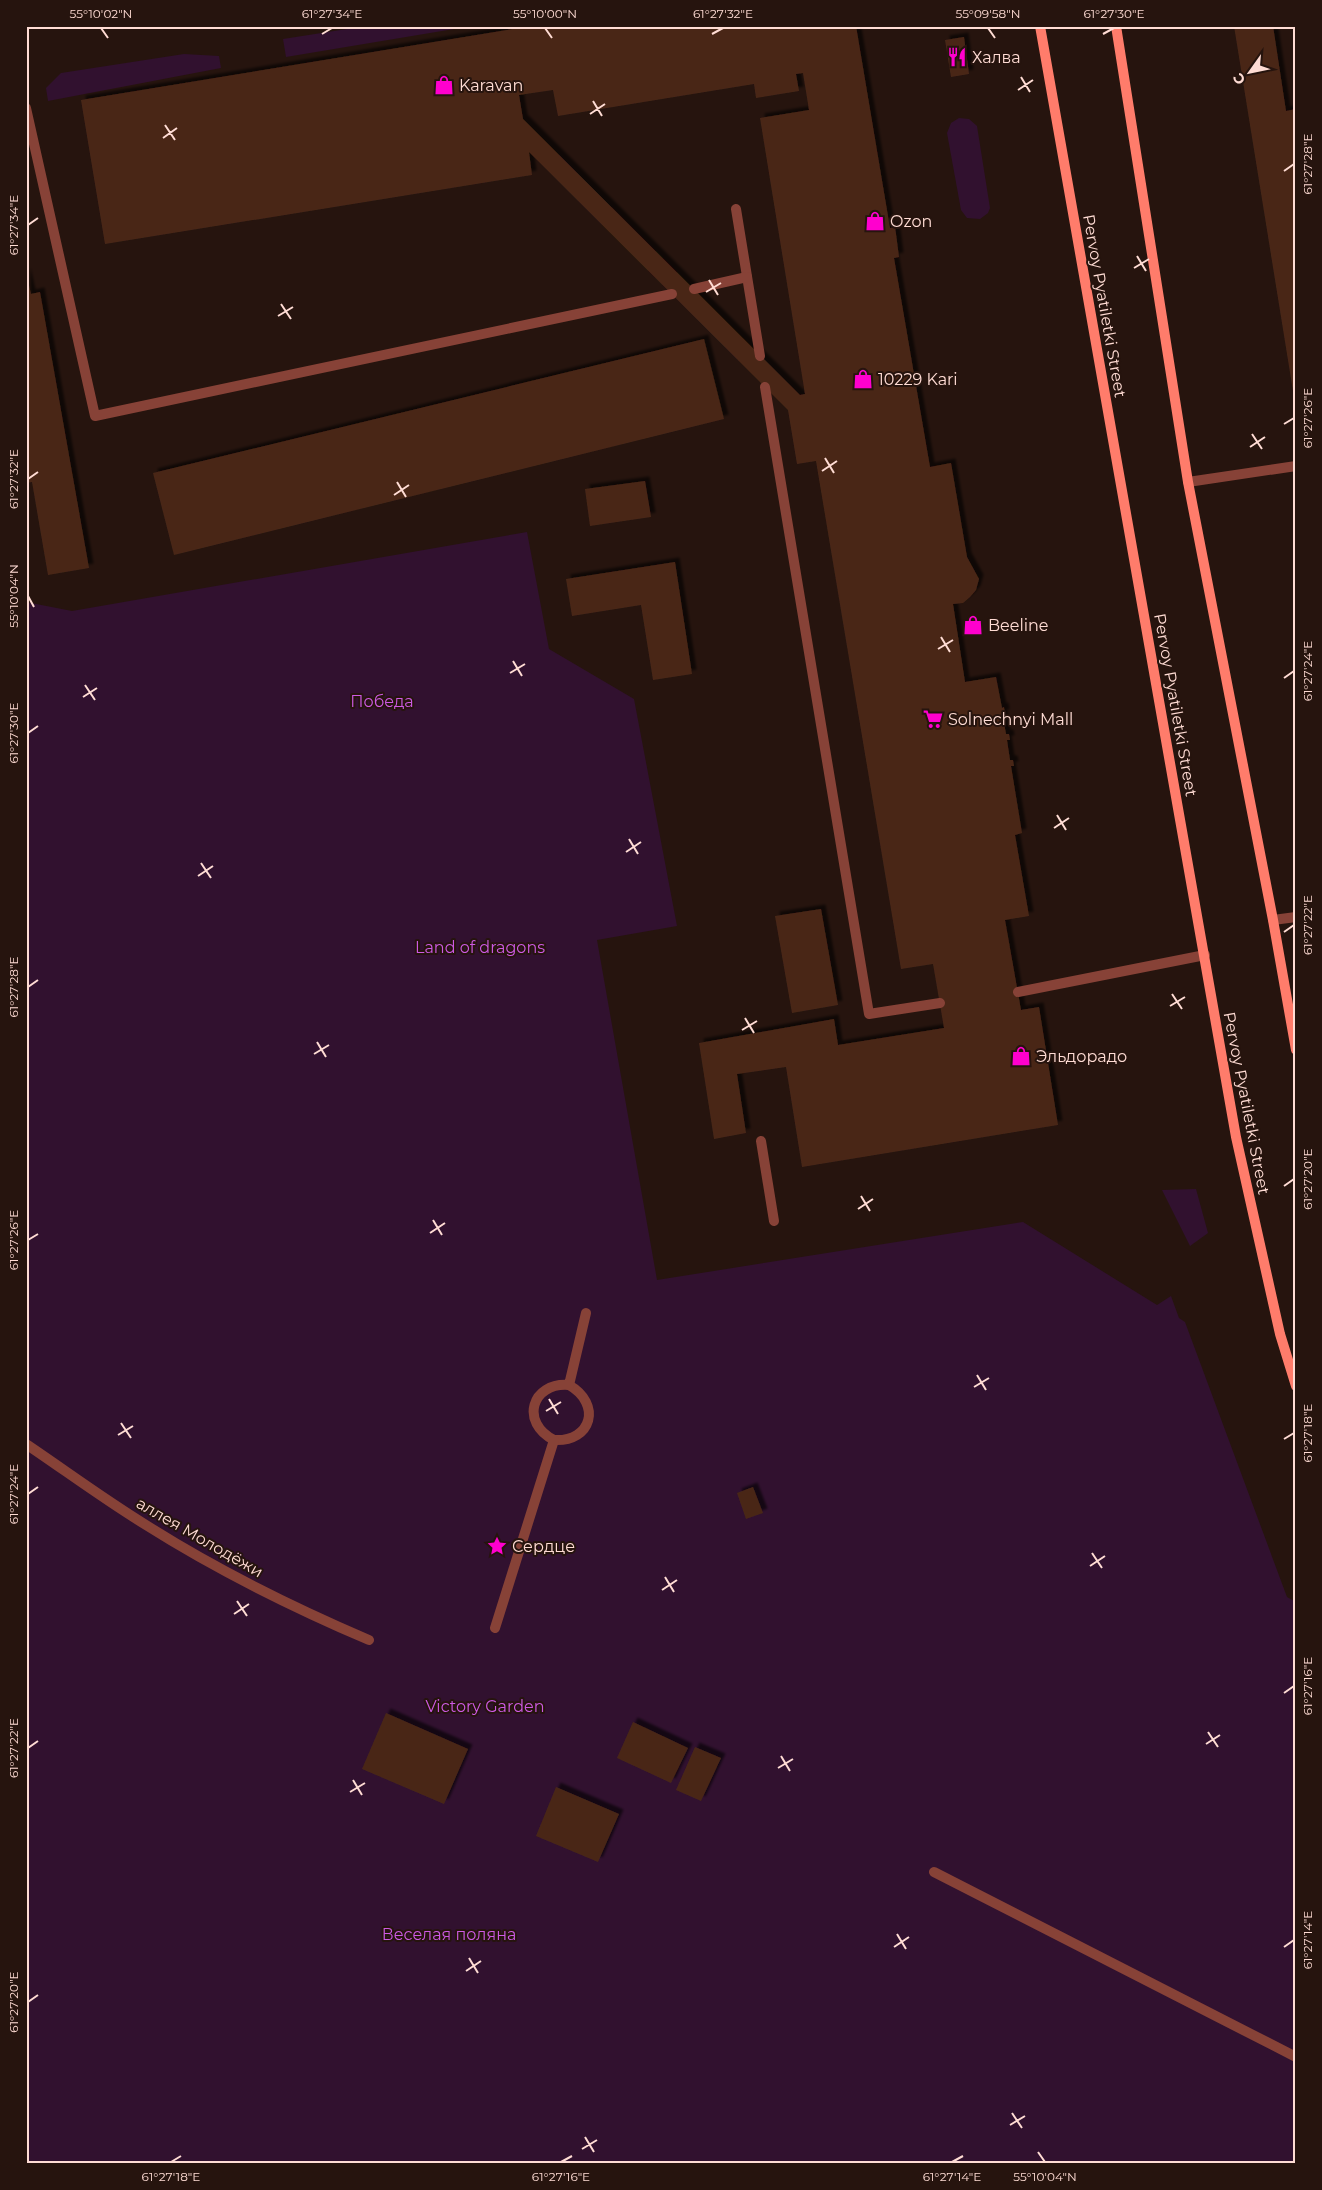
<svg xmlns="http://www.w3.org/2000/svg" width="1322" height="2190" font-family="Montserrat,sans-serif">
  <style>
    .green { fill: #31112f }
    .building { fill: #482719; fill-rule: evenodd; filter: url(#shadow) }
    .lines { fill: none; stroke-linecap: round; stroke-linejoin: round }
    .service { stroke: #874237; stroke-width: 10 }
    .pedestrian { stroke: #874237; stroke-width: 10 }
    .secondary { stroke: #ff7c6b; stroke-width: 10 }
    .ticks { fill: none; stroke: #ffdcd4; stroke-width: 2 }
    .labels { text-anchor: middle; stroke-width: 4; stroke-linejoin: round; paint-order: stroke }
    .poi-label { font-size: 16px; fill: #ffdcd4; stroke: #26140e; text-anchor: start }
    .street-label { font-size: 16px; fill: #ffdcd4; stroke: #26140e }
    .park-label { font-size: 16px; fill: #ce5ae4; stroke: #26140e }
    .neatline { fill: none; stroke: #ffdcd4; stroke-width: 2 }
    .ticks-label { font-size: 12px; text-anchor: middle; fill: #ffdcd4 }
  </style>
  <defs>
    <filter id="shadow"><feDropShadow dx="4.5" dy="-4.5" stdDeviation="1" flood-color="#0009"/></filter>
  </defs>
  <rect width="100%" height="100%" fill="#26140e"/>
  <g class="green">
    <polygon points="366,26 454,26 454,29 286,57 283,39"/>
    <polygon points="184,54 219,56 221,68 48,101 46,88 61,73"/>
    <polygon points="959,118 969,119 977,126 990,208 988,213 980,219 967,218 961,210 947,133 951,123"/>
    <polygon points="527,532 549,649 634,699 677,926 597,940 657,1280 1023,1222 1157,1305 1171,1296 1179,1318 1185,1322 1287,1597 1296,1602 1296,2164 26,2164 26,602 72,611"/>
    <polygon points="1196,1189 1208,1233 1190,1246 1162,1190"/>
  </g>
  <g class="building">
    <path d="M531,26H856L890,228L895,227L896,234L899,257L894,258L930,467L951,463L967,557L979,579L976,590L970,597L963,603L953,604L965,682L996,677L1002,708L1004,707L1005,714H1002L1003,717L1006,734H1009L1010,740H1007L1010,760H1013L1014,766H1011L1022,833L1015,835L1029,916L1005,920L1021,1010L1039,1007L1058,1125L802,1167L786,1067L737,1074L746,1133L714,1139L699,1043L834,1019L838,1045L944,1028L933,964L901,969L816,461L797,464L788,410L529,152L532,175L105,244L81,100ZM803,73L809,110L760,118L805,394L800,395L523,119L519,95L553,90L558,116L754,84L756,98L799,91L796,74Z"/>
    <polygon points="1234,26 1273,26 1286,111 1296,109 1296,391 1293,391"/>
    <polygon points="964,37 969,74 951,77 945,40"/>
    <polygon points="26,272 31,294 40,292 89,568 48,575 32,482 26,483"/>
    <polygon points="704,339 724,419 174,555 153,473"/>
    <polygon points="645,481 651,517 590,526 585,489"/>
    <polygon points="675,562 692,674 653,680 641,605 572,616 566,579"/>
    <polygon points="821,909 838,1005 792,1013 775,916"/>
    <polygon points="753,1487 763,1513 746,1519 737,1493"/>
    <polygon points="386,1713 468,1749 444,1804 362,1769"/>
    <polygon points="633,1722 688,1748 671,1783 617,1758"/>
    <polygon points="695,1747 721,1758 701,1801 676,1790"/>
    <polygon points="556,1787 619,1814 598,1862 536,1836"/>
  </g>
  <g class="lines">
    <g class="service">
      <polyline points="26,108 95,416 672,294"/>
      <polyline points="736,209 760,356"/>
      <polyline points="694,289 747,277"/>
      <polyline points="765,387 869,1014 940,1003"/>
      <polyline points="1188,482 1296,466"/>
      <polyline points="1273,920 1296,917"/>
      <polyline points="1018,992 1205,955"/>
      <polyline points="761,1141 774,1221"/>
    </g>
    <g class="pedestrian">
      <path d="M554,1440C592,1442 602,1404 569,1385"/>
      <path d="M26,1444C66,1471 105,1500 146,1525C217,1570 292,1607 369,1640"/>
      <path d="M495,1628L554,1440C520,1423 531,1382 569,1385L586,1313"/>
      <polyline points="934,1872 1296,2057"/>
    </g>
    <g class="secondary">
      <polyline points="1040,26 1236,1137 1280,1334 1296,1386"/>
      <polyline points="1116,26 1188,482 1273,920 1296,1050"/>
    </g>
  </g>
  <path class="ticks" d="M101,28L108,38M545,28L552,38M988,28L995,38M322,34L332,28M712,34L723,28M1103,34L1114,28M1021,77L1030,92M1018,90L1033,80M593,101L602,116M590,114L605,104M165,125L175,140M163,138L177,128M1284,171L1294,164M28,225L38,218M1137,256L1146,271M1134,268L1149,259M709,280L718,295M706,292L721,283M281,304L291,319M278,316L293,307M1284,424L1294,418M1252,434L1262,449M1250,447L1265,437M825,458L834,473M822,471L837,461M28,479L38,472M397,482L406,497M394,495L409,485M28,596L34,607M941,637L950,652M938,649L953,640M513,661L522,676M510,673L525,664M1284,678L1294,671M85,685L95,700M83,697L97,688M28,733L38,726M1057,815L1066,830M1054,828L1069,818M629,839L638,854M626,852L641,842M201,863L211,878M198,876L213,866M1284,932L1294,925M28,987L38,980M1172,994L1182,1009M1170,1006L1185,997M745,1018L754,1033M742,1030L757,1021M317,1042L326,1057M314,1054L329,1045M1284,1186L1294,1179M861,1196L870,1211M858,1209L873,1199M433,1220L442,1235M430,1233L445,1223M28,1240L38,1234M977,1375L986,1390M974,1387L989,1378M549,1399L558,1414M546,1411L561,1402M121,1423L131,1438M118,1435L133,1426M1284,1439L1294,1433M28,1494L38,1487M1092,1553L1102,1568M1090,1566L1105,1556M665,1577L674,1592M662,1590L677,1580M237,1601L247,1616M234,1614L249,1604M1284,1693L1294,1686M1208,1732L1218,1747M1206,1744L1220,1735M28,1748L38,1741M781,1756L790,1771M778,1768L793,1759M353,1780L362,1795M350,1792L365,1783M897,1934L906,1949M894,1947L909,1937M1284,1947L1294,1940M469,1958L478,1973M466,1971L481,1961M28,2002L38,1995M1012,2113L1022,2128M1010,2125L1025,2116M585,2137L594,2152M582,2149L597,2140M1038,2152L1045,2162M171,2162L181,2156M561,2162L572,2156M952,2162L963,2156"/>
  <defs>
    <symbol id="restaurant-bare" viewBox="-9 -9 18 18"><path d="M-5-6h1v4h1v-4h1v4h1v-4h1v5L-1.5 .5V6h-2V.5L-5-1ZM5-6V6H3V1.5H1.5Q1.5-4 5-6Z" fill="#ff00ce" stroke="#26140e" stroke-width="2.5" paint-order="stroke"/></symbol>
    <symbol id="shop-bare" viewBox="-9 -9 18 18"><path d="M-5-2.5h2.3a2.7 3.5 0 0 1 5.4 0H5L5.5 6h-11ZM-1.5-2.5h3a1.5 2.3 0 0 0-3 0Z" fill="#ff00ce" stroke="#26140e" stroke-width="2.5" paint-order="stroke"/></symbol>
    <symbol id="supermarket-bare" viewBox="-9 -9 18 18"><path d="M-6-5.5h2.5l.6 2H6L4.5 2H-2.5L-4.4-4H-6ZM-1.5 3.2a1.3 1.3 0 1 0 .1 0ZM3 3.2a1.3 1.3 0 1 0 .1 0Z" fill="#ff00ce" stroke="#26140e" stroke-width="2.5" paint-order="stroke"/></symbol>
    <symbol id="sight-bare" viewBox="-9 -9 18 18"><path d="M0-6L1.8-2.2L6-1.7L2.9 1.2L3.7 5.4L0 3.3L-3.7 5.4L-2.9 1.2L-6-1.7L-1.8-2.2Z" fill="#ff00ce" stroke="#26140e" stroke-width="2.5" paint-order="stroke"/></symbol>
  </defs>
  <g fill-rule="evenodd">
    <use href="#restaurant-bare" x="943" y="43" width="28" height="28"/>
    <use href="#shop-bare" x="430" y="71" width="28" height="28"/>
    <use href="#shop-bare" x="861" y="207" width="28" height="28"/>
    <use href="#shop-bare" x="849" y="365" width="28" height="28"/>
    <use href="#shop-bare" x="959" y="611" width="28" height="28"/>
    <use href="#supermarket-bare" x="919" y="705" width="28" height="28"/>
    <use href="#shop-bare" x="1007" y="1042" width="28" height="28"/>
    <use href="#sight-bare" x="483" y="1532" width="28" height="28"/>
  </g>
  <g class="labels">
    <g class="poi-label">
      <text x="972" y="63">Халва</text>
      <text x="459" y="91">Karavan</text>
      <text x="890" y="227">Ozon</text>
      <text x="878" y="385">10229 Kari</text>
      <text x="988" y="631">Beeline</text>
      <text x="948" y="725">Solnechnyi Mall</text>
      <text x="1036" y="1062">Эльдорадо</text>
      <text x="512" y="1552">Сердце</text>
    </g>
    <g class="street-label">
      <text transform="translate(1105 306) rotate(80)" y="6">Pervoy Pyatiletki Street</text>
      <text transform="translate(1176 705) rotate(80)" y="6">Pervoy Pyatiletki Street</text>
      <text transform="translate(1247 1103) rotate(79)" y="6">Pervoy Pyatiletki Street</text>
      <text transform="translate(200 1537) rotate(30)" y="6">аллея Молодёжи</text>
    </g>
    <g class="park-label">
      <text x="382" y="707">Победа</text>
      <text x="480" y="953">Land of dragons</text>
      <text x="485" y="1712">Victory Garden</text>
      <text x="449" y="1940">Веселая поляна</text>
    </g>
  </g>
  <rect width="1322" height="2190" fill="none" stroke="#26140e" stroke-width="55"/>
  <g transform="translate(1250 72) rotate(237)" stroke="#26140e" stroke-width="4" paint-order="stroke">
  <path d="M0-4L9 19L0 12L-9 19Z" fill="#ffdcd4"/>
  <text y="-8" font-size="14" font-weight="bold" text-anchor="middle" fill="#ffdcd4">С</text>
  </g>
  <rect x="28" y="28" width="1266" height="2134" class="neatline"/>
  <g class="ticks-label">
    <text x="101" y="18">55°10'02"N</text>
    <text x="332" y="18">61°27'34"E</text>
    <text x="545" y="18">55°10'00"N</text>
    <text x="723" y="18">61°27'32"E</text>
    <text x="988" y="18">55°09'58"N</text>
    <text x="1114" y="18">61°27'30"E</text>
    <text transform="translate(1308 164) rotate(-90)" y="4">61°27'28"E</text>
    <text transform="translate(14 225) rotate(-90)" y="4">61°27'34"E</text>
    <text transform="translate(1308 418) rotate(-90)" y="4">61°27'26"E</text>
    <text transform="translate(14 479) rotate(-90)" y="4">61°27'32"E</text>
    <text transform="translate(14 596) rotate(-90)" y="4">55°10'04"N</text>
    <text transform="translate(1308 671) rotate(-90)" y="4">61°27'24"E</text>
    <text transform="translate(14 733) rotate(-90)" y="4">61°27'30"E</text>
    <text transform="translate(1308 925) rotate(-90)" y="4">61°27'22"E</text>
    <text transform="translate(14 987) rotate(-90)" y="4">61°27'28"E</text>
    <text transform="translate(1308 1179) rotate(-90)" y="4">61°27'20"E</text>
    <text transform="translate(14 1240) rotate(-90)" y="4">61°27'26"E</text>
    <text transform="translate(1308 1433) rotate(-90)" y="4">61°27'18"E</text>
    <text transform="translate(14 1494) rotate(-90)" y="4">61°27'24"E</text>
    <text transform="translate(1308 1686) rotate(-90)" y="4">61°27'16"E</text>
    <text transform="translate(14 1748) rotate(-90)" y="4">61°27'22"E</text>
    <text transform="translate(1308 1940) rotate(-90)" y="4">61°27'14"E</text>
    <text transform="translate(14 2002) rotate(-90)" y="4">61°27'20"E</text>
    <text x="171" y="2181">61°27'18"E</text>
    <text x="561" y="2181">61°27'16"E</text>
    <text x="952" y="2181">61°27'14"E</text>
    <text x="1045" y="2181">55°10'04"N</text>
  </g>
</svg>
